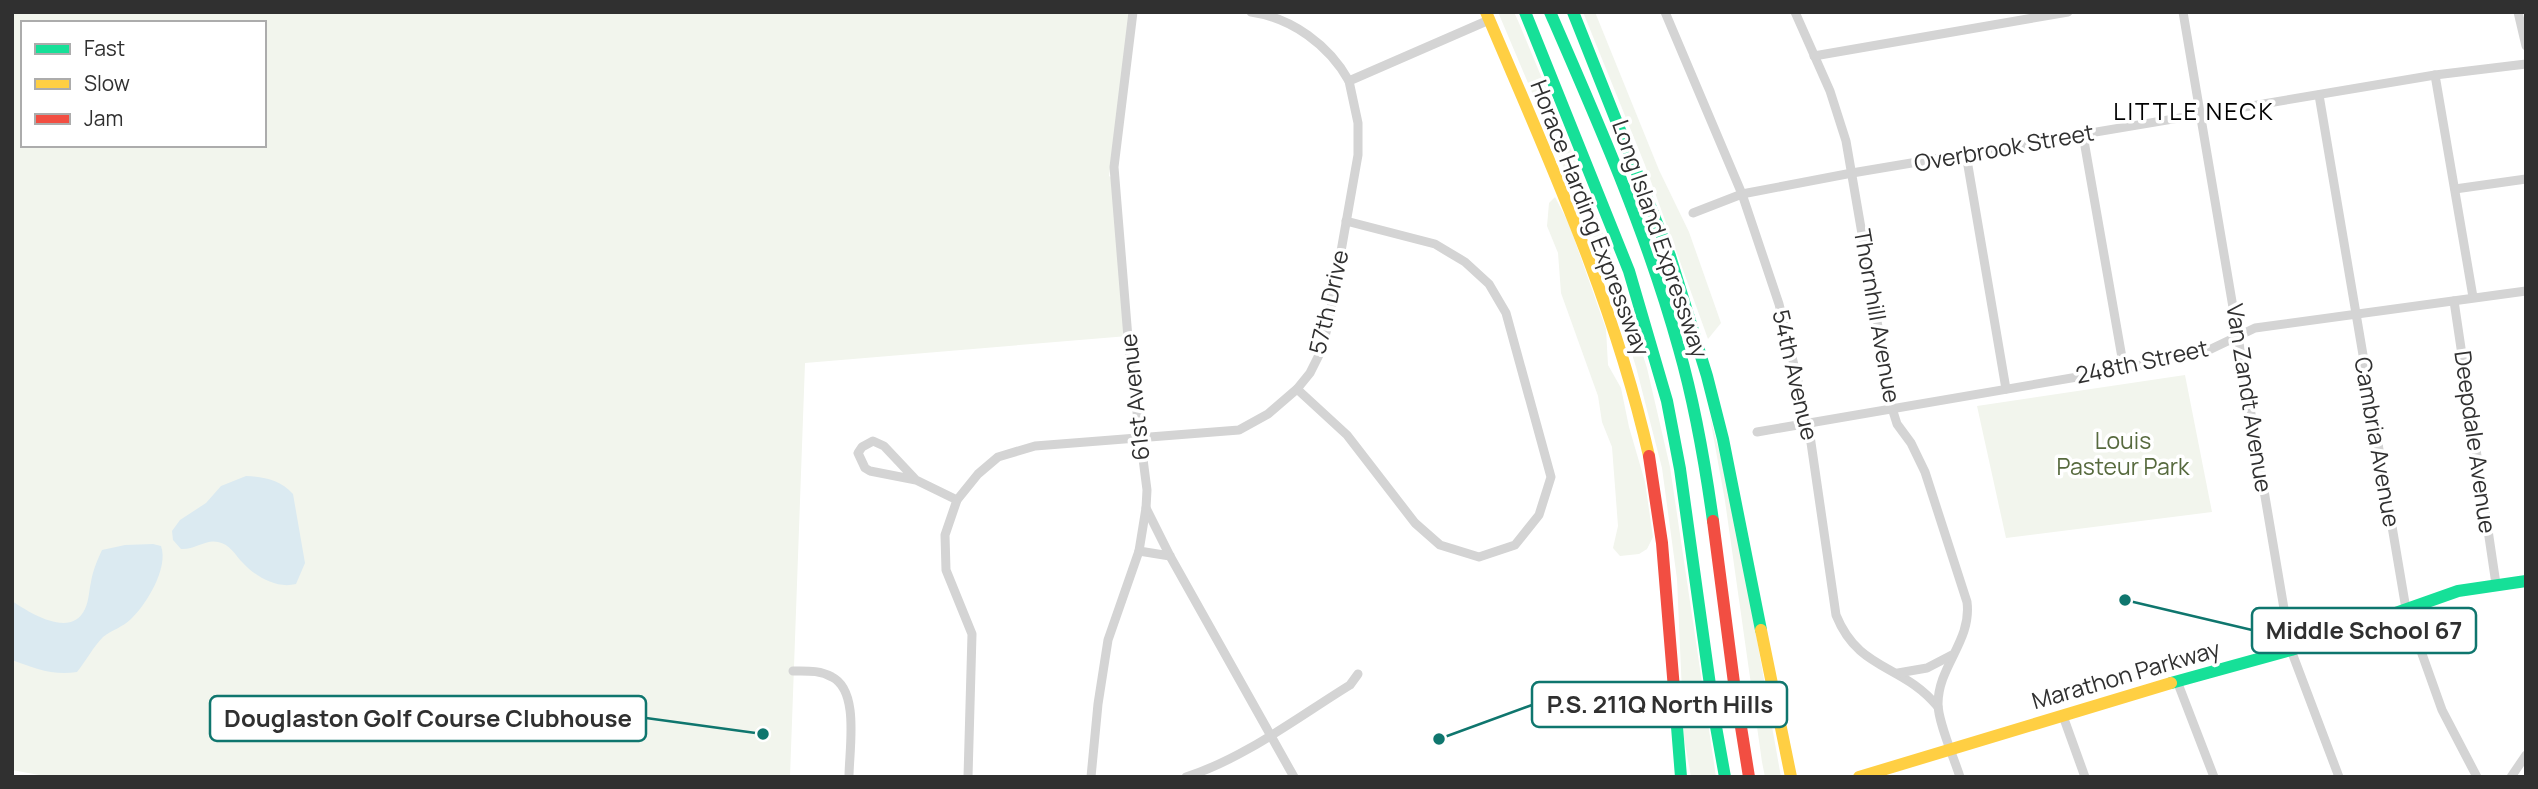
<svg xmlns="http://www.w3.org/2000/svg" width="2538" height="789" font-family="Manrope,sans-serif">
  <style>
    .green { fill: #f2f5ed; fill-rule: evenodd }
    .water { fill: #dbeaf1 }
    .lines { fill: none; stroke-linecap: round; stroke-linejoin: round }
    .street { stroke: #d4d4d4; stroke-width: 9 }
    .fast { stroke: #16e098; stroke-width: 12 }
    .slow { stroke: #ffcf43; stroke-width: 12 }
    .jam { stroke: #f24e42; stroke-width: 12 }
    .labels { text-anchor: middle; stroke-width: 7; stroke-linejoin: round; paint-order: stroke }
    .street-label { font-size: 23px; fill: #303030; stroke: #fff }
    .park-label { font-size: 23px; fill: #576a3e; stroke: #fff }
    .neighbourhood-label { font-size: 24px; letter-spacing: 2px; fill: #000; stroke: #fff }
    .leader { fill: none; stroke: #0f766e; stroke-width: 2.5 }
    .callout-dot { fill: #0f766e; stroke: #fff; stroke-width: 2.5 }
    .callout { fill: #fff; stroke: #0f766e; stroke-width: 2.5 }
    .callout-label { font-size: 24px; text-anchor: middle; font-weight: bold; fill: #303030 }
  </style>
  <rect width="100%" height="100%" fill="#fff"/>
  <g class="green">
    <path d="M12,12H1132L1109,176L1115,180L1128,336L805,363L790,777H50L12,770ZM23,23H264V145H23Z"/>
    <polygon points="1498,12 1514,12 1519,23 1565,134 1611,254 1647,368 1670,467 1716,777 1691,777 1684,738 1677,579 1662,468 1636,367 1601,256"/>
    <polygon points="1583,12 1595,12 1659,170 1689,232 1721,323 1708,339 1645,165"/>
    <polygon points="1555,197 1569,224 1606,329 1608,365 1621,388 1629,427 1645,482 1653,537 1647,549 1639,554 1620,556 1613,548 1618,526 1612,447 1602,422 1598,396 1561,293 1558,253 1547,226 1549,203"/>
    <polygon points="2185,375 2212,512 2006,538 1977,406"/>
    <path d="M1709,412C1741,531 1759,655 1781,777H1765L1762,762L1725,501Z"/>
  </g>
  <g class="water">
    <path d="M246,476C265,477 280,480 293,494L305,563L296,584C277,589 256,577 243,563C235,555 230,544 218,542C206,539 194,550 181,549L173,540L172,531L180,520L206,503L221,486Z"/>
    <path d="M153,544L161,546C169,568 146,605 131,619C123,627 112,630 103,637C93,647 86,661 77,672C53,676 34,668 12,660V601C30,613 71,639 85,609C89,601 89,590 91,582C93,570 97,561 102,550L125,545Z"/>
  </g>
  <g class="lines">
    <g class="street">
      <path d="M1251,12C1292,18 1329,45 1349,81L1489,20"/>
      <path d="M1665,12L1742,194L1779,304L1808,422L1836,615C1859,672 1902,663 1938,707"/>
      <path d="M1795,12L1830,91L1846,141L1892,408L1897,424L1911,443L1925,472L1967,602C1972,641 1938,666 1938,704C1938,722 1954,758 1960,777"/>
      <polyline points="2183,12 2291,650 2339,777"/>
      <polyline points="2518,12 2526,46"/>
      <polyline points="1814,56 2068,12"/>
      <polyline points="2435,75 2473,297"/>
      <polyline points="2319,95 2406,609 2442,710 2477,777"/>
      <polyline points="2083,135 2124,369"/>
      <polyline points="1966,154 2006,389"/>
      <polyline points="2455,189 2526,179"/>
      <polyline points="1693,213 1742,194 1852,173 2435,75 2526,64"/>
      <polyline points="2454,301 2496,584"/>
      <polyline points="1297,389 1347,435 1415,523 1440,545 1479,557 1515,545 1539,515 1551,477 1506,313 1489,284 1465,262 1435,244 1346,221"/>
      <polyline points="1757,432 2124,369 2211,349 2255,328 2526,291"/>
      <polyline points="916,480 870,471 865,468 858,453 862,447 873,441 884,446 916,480 957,500"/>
      <polyline points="1146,508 1170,556 1294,777"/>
      <polyline points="1139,551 1170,556"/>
      <path d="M793,671C807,671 820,670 832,677C860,691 849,750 849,777"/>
      <polyline points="1898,673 1927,668 1952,655"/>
      <polyline points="2177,681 2214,777"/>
      <polyline points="2063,716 2085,777"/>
      <polyline points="968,777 972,634 946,570 945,535 957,500 978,474 998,457 1035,446 1239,430 1268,414 1297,389 1310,373 1321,351 1328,325 1358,155 1358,123 1349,81"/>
      <polyline points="1091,777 1098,704 1108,640 1139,551 1146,508 1147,490 1129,350 1114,167 1133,12"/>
      <path d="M1186,777C1245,758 1298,717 1350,685L1358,674"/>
      <polyline points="2511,777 2526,755"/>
    </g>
    <g class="fast">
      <polyline points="1525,12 1629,271 1667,401 1680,469 1715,721 1725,777"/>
      <path d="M1550,12C1598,122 1647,233 1679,349C1695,405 1705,463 1713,521"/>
      <polyline points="1573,12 1670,256 1707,376 1723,439 1761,630"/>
      <polyline points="2171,683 2291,650 2458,591 2526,581"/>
      <polyline points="1674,689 1681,777"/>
    </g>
    <g class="slow">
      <path d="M1486,12C1548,158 1614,301 1649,456"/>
      <polyline points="1761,630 1791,777"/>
      <polyline points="1859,777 2171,683"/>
    </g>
    <g class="jam">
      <polyline points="1649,456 1662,543 1674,689"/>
      <polyline points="1713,521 1734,683 1749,777"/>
    </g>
  </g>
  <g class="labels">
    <g class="street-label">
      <text transform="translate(2004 148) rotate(-10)" y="8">Overbrook Street</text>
      <text transform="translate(1590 218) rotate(69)" y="8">Horace Harding Expressway</text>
      <text transform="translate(1660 239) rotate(71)" y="8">Long Island Expressway</text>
      <text transform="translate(1329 302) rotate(-77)" y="8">57th Drive</text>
      <text transform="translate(1877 316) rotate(80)" y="8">Thornhill Avenue</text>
      <text transform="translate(2142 362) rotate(-12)" y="8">248th Street</text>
      <text transform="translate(1795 375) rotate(77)" y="8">54th Avenue</text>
      <text transform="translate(1135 397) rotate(-96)" y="8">61st Avenue</text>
      <text transform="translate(2249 398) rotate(81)" y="8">Van Zandt Avenue</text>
      <text transform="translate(2377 442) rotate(80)" y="8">Cambria Avenue</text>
      <text transform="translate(2475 442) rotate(82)" y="8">Deepdale Avenue</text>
      <text transform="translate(2126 675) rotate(-16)" y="8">Marathon Parkway</text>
    </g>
    <g class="park-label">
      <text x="2123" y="449">Louis<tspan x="2123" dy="26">Pasteur Park</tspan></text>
    </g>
    <g class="neighbourhood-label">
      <text x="2194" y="120">LITTLE NECK</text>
    </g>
  </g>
  <path class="leader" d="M2125 600L2252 630M1439 739L1532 705M763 734L646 718"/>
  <g class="callout-dot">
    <circle cx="2125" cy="600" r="7"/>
    <circle cx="1439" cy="739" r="7"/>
    <circle cx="763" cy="734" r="7"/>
  </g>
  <g class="callout">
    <rect x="2252" y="608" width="224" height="45" rx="7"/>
    <rect x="1532" y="682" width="255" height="45" rx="7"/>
    <rect x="210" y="696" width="436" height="45" rx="7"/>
  </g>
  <g class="callout-label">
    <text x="2364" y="639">Middle School 67</text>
    <text x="1660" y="713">P.S. 211Q North Hills</text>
    <text x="428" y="727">Douglaston Golf Course Clubhouse</text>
  </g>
  <rect width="2538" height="789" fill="none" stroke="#303030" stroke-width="28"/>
  <rect x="21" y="21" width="245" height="126" fill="#ffffff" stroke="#acacac" stroke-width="2"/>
  <rect x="35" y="44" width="35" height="10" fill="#16e098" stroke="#acacac" stroke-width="2"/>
  <text x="84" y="56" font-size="21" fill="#303030">Fast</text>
  <rect x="35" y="79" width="35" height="10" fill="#ffcf43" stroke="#acacac" stroke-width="2"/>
  <text x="84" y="91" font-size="21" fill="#303030">Slow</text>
  <rect x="35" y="114" width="35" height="10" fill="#f24e42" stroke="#acacac" stroke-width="2"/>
  <text x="84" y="126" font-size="21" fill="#303030">Jam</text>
</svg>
